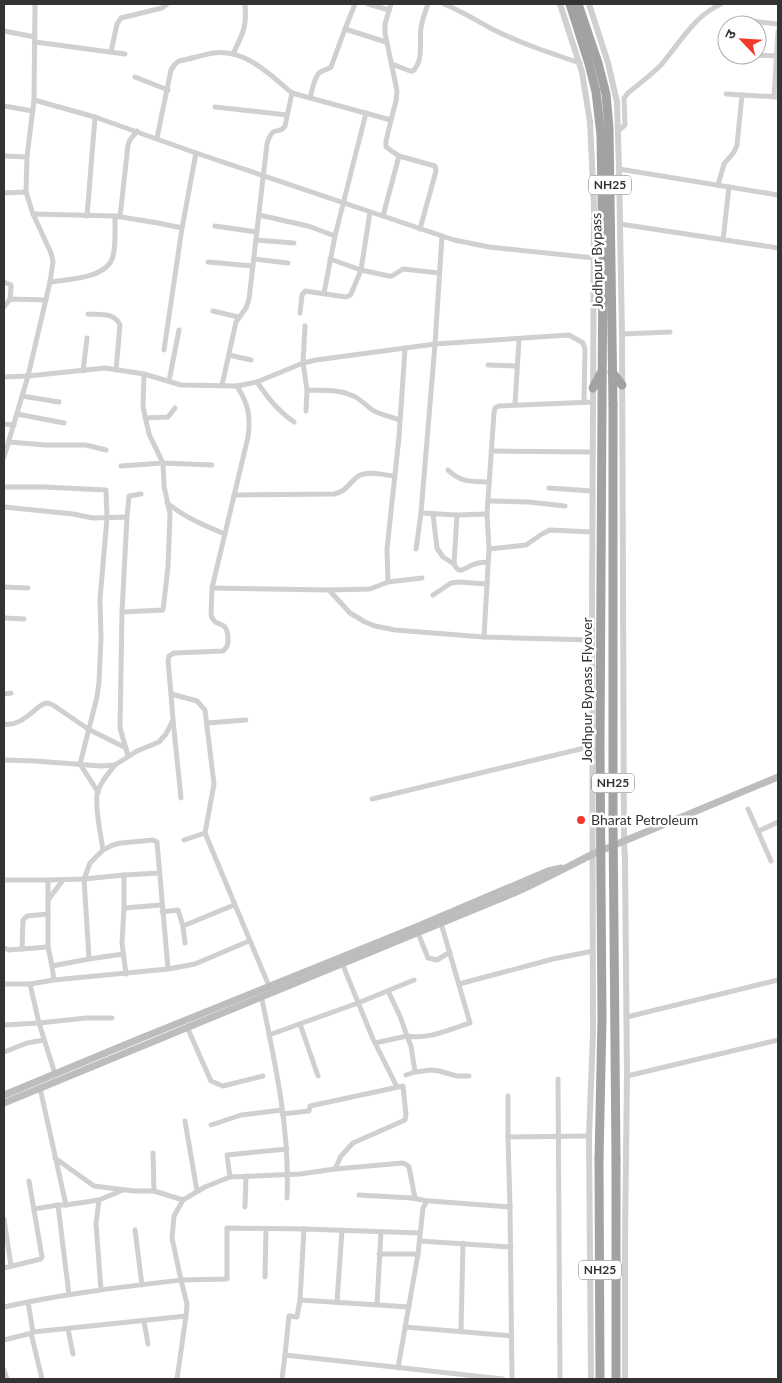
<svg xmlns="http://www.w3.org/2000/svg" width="782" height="1383" font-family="Lato,'Noto Sans Devanagari',sans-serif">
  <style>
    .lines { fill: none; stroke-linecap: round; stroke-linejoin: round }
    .minor { stroke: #d0d0d0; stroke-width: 5 }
    .tertiary { stroke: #d0d0d0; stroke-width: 6 }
    .secondary { stroke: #bdbdbd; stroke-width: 7 }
    .trunk { stroke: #a2a2a2; stroke-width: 9 }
    .trunk-bridge { stroke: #a2a2a2; stroke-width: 9 }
    .poi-dot { fill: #f4382a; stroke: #fff; stroke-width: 2 }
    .labels { text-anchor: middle; stroke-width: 5; stroke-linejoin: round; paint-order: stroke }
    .shield { fill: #fff; stroke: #707070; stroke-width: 1 }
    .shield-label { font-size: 12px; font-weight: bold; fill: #333 }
    .street-label { font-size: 14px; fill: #333; stroke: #fff }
    .poi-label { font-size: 14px; fill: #333; stroke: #fff; text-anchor: start }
  </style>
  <rect width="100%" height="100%" fill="#fff"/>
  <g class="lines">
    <g class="minor">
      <polyline points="368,4 389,10"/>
      <path d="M444,4C461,11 476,20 492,29C520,43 550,53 580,63"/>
      <polyline points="740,20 778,24"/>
      <polyline points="345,29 355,4"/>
      <polyline points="4,31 35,37"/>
      <polyline points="35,42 125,54"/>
      <polyline points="111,52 117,24 121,18 162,8 167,4"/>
      <path d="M233,54C243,33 247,27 245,4"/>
      <polyline points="754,55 777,56"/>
      <path d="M392,64L410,71H413C424,60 419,42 421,28C422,20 425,12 428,4"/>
      <polyline points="135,77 168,90"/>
      <polyline points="726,94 778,97"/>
      <polyline points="774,97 778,31"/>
      <path d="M310,98C312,91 314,78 319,73C322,70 327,70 331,67L345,29L386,42"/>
      <polyline points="34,100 95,117 196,153 454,240 489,247 594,258"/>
      <polyline points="4,106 33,111"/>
      <polyline points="215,107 287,115"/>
      <polyline points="391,120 396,101 397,91 385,33 385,24 391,4"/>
      <path d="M618,131L625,125L624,98L628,93C639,84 651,75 661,65C680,43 694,16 721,4"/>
      <path d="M157,138L171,70L175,64L179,61C190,59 202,55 213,53C246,49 269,74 292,93"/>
      <polyline points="4,156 27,157"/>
      <polyline points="399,156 435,166 436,171 420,229"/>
      <polyline points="619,169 778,195"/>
      <polyline points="718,185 724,164 734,152 737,145 742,95"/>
      <polyline points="4,193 26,192"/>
      <polyline points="33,214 115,216 158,223 182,228 164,350"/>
      <polyline points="259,215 308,226 335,236"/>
      <polyline points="87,216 95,117"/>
      <polyline points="120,217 128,145 130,140 137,131"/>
      <polyline points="620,224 778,248"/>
      <polyline points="215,226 257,232"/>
      <polyline points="182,228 196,153"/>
      <polyline points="256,240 294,243"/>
      <polyline points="723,240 729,187"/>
      <polyline points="254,259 288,263"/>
      <polyline points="330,259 361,270 389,276 392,276 403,269 439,273"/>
      <polyline points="208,262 253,266"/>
      <polyline points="4,282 11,285 11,288 10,299"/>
      <path d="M50,282C69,279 107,279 113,256C116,245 115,228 115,216"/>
      <polyline points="324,293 335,236 366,113"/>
      <polyline points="4,307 10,299 46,300"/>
      <polyline points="213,311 238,317"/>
      <polyline points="300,313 302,295 305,291 346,297 349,296 351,294 361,270 370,212"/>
      <path d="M88,314C100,315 115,312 120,325L116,370"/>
      <polyline points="305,326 303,363 307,390 306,411"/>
      <polyline points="622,334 670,332"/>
      <polyline points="229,355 251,360"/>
      <polyline points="488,365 517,366"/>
      <polyline points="83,371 87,338"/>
      <polyline points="4,377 28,376 105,368 144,374 181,385 237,386 257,382 303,363 316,360 435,344 442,236"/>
      <polyline points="169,381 179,330"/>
      <path d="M257,382C268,398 278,411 294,422"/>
      <path d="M222,385L236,322L246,308L249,299L267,144C273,123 279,136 285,126L292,93L391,120L386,141V147L399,156L383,216"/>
      <path d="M237,386C248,404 251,415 248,437L212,588L211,615C215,630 228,617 228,640C228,645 227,647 223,651L174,653L169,656L168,661L171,694L197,701L205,710L214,784L205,833L269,986"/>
      <path d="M307,390C322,391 337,389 351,395C360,398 366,406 374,411C382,415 391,417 400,420"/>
      <polyline points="22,396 59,402"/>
      <polyline points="515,404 519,339"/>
      <polyline points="17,414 64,423"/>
      <polyline points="145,418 168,417 175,408"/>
      <polyline points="4,424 14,425"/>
      <polyline points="9,442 45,445 86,445 106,450"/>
      <polyline points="491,451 593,452"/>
      <polyline points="4,457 28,376 50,282 53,262 51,253 33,214 26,192 27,157 34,100 35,4"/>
      <polyline points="121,466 163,463 149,434 143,407 144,374"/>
      <path d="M448,470C461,483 472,481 489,482"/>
      <polyline points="4,487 44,487 106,490 107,518 100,599 101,639 99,682 97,697 80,764 98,792"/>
      <polyline points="549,488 592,491"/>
      <path d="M234,495L334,494C347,491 348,484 357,477C367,470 383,475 394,476"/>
      <polyline points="488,501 529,502 565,506"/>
      <path d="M167,503C186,518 203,525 225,534"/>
      <polyline points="4,507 73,514 93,518 127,517 122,612 163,610 168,567 170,514 164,486 163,463 212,465"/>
      <polyline points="433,514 437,548 443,557 454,564"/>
      <polyline points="457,515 487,514"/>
      <polyline points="127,517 129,496 141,494"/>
      <polyline points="416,549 421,513"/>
      <polyline points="489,549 526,545 542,534 550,530 592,532"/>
      <path d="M488,562C483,563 479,562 475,564C466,566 460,577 454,564L457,515L421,513L435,344L569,335L583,343L585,349L584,402"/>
      <polyline points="388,582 387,549 399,437 405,349"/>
      <polyline points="4,587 28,588"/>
      <polyline points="212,588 329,590 370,589 388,582 422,578"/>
      <polyline points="329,590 350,613 365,622 375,626 395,630 484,637"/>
      <polyline points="433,595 451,583 459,582 487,584"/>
      <polyline points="122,612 120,728 128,756"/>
      <polyline points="4,618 24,619"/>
      <polyline points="592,640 484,637 489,549 487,514 494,413 495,408 499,406 593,402"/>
      <polyline points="4,694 11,693"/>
      <polyline points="173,720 181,798"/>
      <polyline points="207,723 246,720"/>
      <path d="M4,724C19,727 31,712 43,704L48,703L53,705L88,729L126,748"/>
      <polyline points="4,760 35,761 101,766 115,765 137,751 159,742 166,734 173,720 171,694"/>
      <polyline points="372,799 593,746"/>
      <polyline points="748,809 771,861"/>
      <polyline points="759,831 778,822"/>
      <polyline points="184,840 205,833"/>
      <path d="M103,850C101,835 95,810 97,795C99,784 108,774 115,765"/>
      <polyline points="124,875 124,908 161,905"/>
      <polyline points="4,880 48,880"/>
      <polyline points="48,900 63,880"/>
      <polyline points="124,908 122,943 126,974"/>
      <polyline points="162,912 178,910 183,926 234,905"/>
      <polyline points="183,926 185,943"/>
      <polyline points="418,933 428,958 437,960 450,952"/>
      <polyline points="4,948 9,950 48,947"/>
      <polyline points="22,949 23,920 27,916 48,914"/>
      <polyline points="89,959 123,954"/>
      <polyline points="342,963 373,1039 397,1087"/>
      <polyline points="52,966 48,947 48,880 84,879 124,875 159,873"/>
      <polyline points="168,969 195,964 249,941"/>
      <polyline points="54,980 168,969 157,842 153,840 121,843 113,845 103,850 90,863 84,879 89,959 52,966 54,980 30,984 39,1023 86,1018 112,1018"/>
      <polyline points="4,984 30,984"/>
      <polyline points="459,984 553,959 593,951"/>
      <path d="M388,991L400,1016L407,1036C428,1040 450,1029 470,1023L441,923"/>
      <path d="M261,995C275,1062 290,1129 287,1198"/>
      <polyline points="627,1017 778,980"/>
      <polyline points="300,1024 318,1076"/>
      <polyline points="4,1025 39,1023 55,1074"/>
      <polyline points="187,1027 211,1081 223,1086 263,1076"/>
      <polyline points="269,1035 358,1003 414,980"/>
      <polyline points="375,1043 407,1036 411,1046 415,1072"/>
      <polyline points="4,1052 27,1043 44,1040"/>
      <polyline points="406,1075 415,1072 431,1070 439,1071 457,1076 469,1076"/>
      <polyline points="627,1076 778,1040"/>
      <polyline points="558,1079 560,1379"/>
      <polyline points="40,1088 66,1205 58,1205"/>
      <polyline points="282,1114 309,1111 310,1106 403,1086 406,1115 405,1120 353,1143 341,1156 335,1169"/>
      <polyline points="185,1121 197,1191"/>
      <polyline points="211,1125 241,1115 282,1110"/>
      <polyline points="508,1137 508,1096"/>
      <polyline points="153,1153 154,1191"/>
      <polyline points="230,1177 227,1155 287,1149"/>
      <polyline points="359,1195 412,1198 427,1201"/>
      <polyline points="99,1200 96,1224 101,1290"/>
      <polyline points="183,1200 205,1187 230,1177 300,1174 335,1169 403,1163 407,1165 409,1167 415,1198"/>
      <polyline points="66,1205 99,1200 123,1190"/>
      <polyline points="245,1207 246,1176"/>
      <polyline points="34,1209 58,1205 69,1295"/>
      <polyline points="4,1219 11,1266"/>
      <polyline points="135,1230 142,1285"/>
      <polyline points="420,1241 511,1247"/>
      <polyline points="379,1254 418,1254"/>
      <polyline points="4,1268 41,1259 42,1257 29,1181"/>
      <polyline points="265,1277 266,1229"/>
      <polyline points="300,1300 304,1229 420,1233"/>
      <polyline points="28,1302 33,1332 186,1316"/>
      <polyline points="337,1302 342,1230"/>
      <polyline points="377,1304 381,1232"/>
      <path d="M4,1307C62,1294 122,1287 181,1280L172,1238L174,1216L183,1200L154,1191H134L94,1186L55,1158"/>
      <polyline points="144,1321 148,1344"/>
      <polyline points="405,1327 512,1336"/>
      <polyline points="68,1329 73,1354"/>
      <polyline points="461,1331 463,1243"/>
      <polyline points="31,1333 42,1379"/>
      <polyline points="4,1340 32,1333"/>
      <polyline points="285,1355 289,1316 297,1317 300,1300 409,1307"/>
      <polyline points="398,1368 418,1254 423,1208 427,1201 430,1201 510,1207"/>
      <polyline points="4,1370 7,1379"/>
      <polyline points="177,1379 186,1316 187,1304 181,1280 227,1279 227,1228 304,1229"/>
      <polyline points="282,1379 285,1355 503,1379"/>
      <polyline points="512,1379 510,1207 508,1137 589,1136"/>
    </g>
    <g class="tertiary">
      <polyline points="560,4 582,72 590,122 594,206 592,608 593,1033 589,1136 591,1379"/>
      <polyline points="589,4 608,63 617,102 619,169 622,334 624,842 625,859 627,1076 625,1238 625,1379"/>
    </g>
    <g class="secondary">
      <polyline points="4,1095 139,1039 416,927 548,871 561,868"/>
      <path d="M4,1103L514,893C541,881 567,867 593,854L778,777"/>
    </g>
    <g class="trunk">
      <polyline points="570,4 589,64 596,92 601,135 603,258 602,405"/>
      <polyline points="578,4 598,63 606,94 609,128 613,405"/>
      <polyline points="612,372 622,385"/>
      <polyline points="593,388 601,373"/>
      <polyline points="599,1160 600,1379"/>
      <polyline points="616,1160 616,1379"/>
    </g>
    <g class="trunk-bridge">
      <polyline points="613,405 613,819 616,1160"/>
      <polyline points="599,1160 602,1019 600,747 602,405"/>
    </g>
  </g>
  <circle class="poi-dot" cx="581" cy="820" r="5"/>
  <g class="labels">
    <g class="shield">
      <rect x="589" y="175.5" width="42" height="19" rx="4"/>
      <rect x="592" y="773.5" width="42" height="19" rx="4"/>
      <rect x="579" y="1260.5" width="42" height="19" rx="4"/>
    </g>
    <g class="shield-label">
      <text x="610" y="189">NH25</text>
      <text x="613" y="787">NH25</text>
      <text x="600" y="1274">NH25</text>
    </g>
    <g class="street-label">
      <text transform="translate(597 261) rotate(-91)" y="5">Jodhpur Bypass</text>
      <text transform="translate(587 690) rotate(-90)" y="5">Jodhpur Bypass Flyover</text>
    </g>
    <g class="poi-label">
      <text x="591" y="825">Bharat Petroleum</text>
    </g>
  </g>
  <rect width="782" height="1383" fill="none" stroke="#333333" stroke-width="10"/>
  <g transform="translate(742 40) rotate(295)"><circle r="24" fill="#ffffff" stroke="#adadad"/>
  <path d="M0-4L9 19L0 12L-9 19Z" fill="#f4382a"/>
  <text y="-8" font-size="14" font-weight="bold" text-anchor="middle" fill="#333333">उ</text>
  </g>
</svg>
